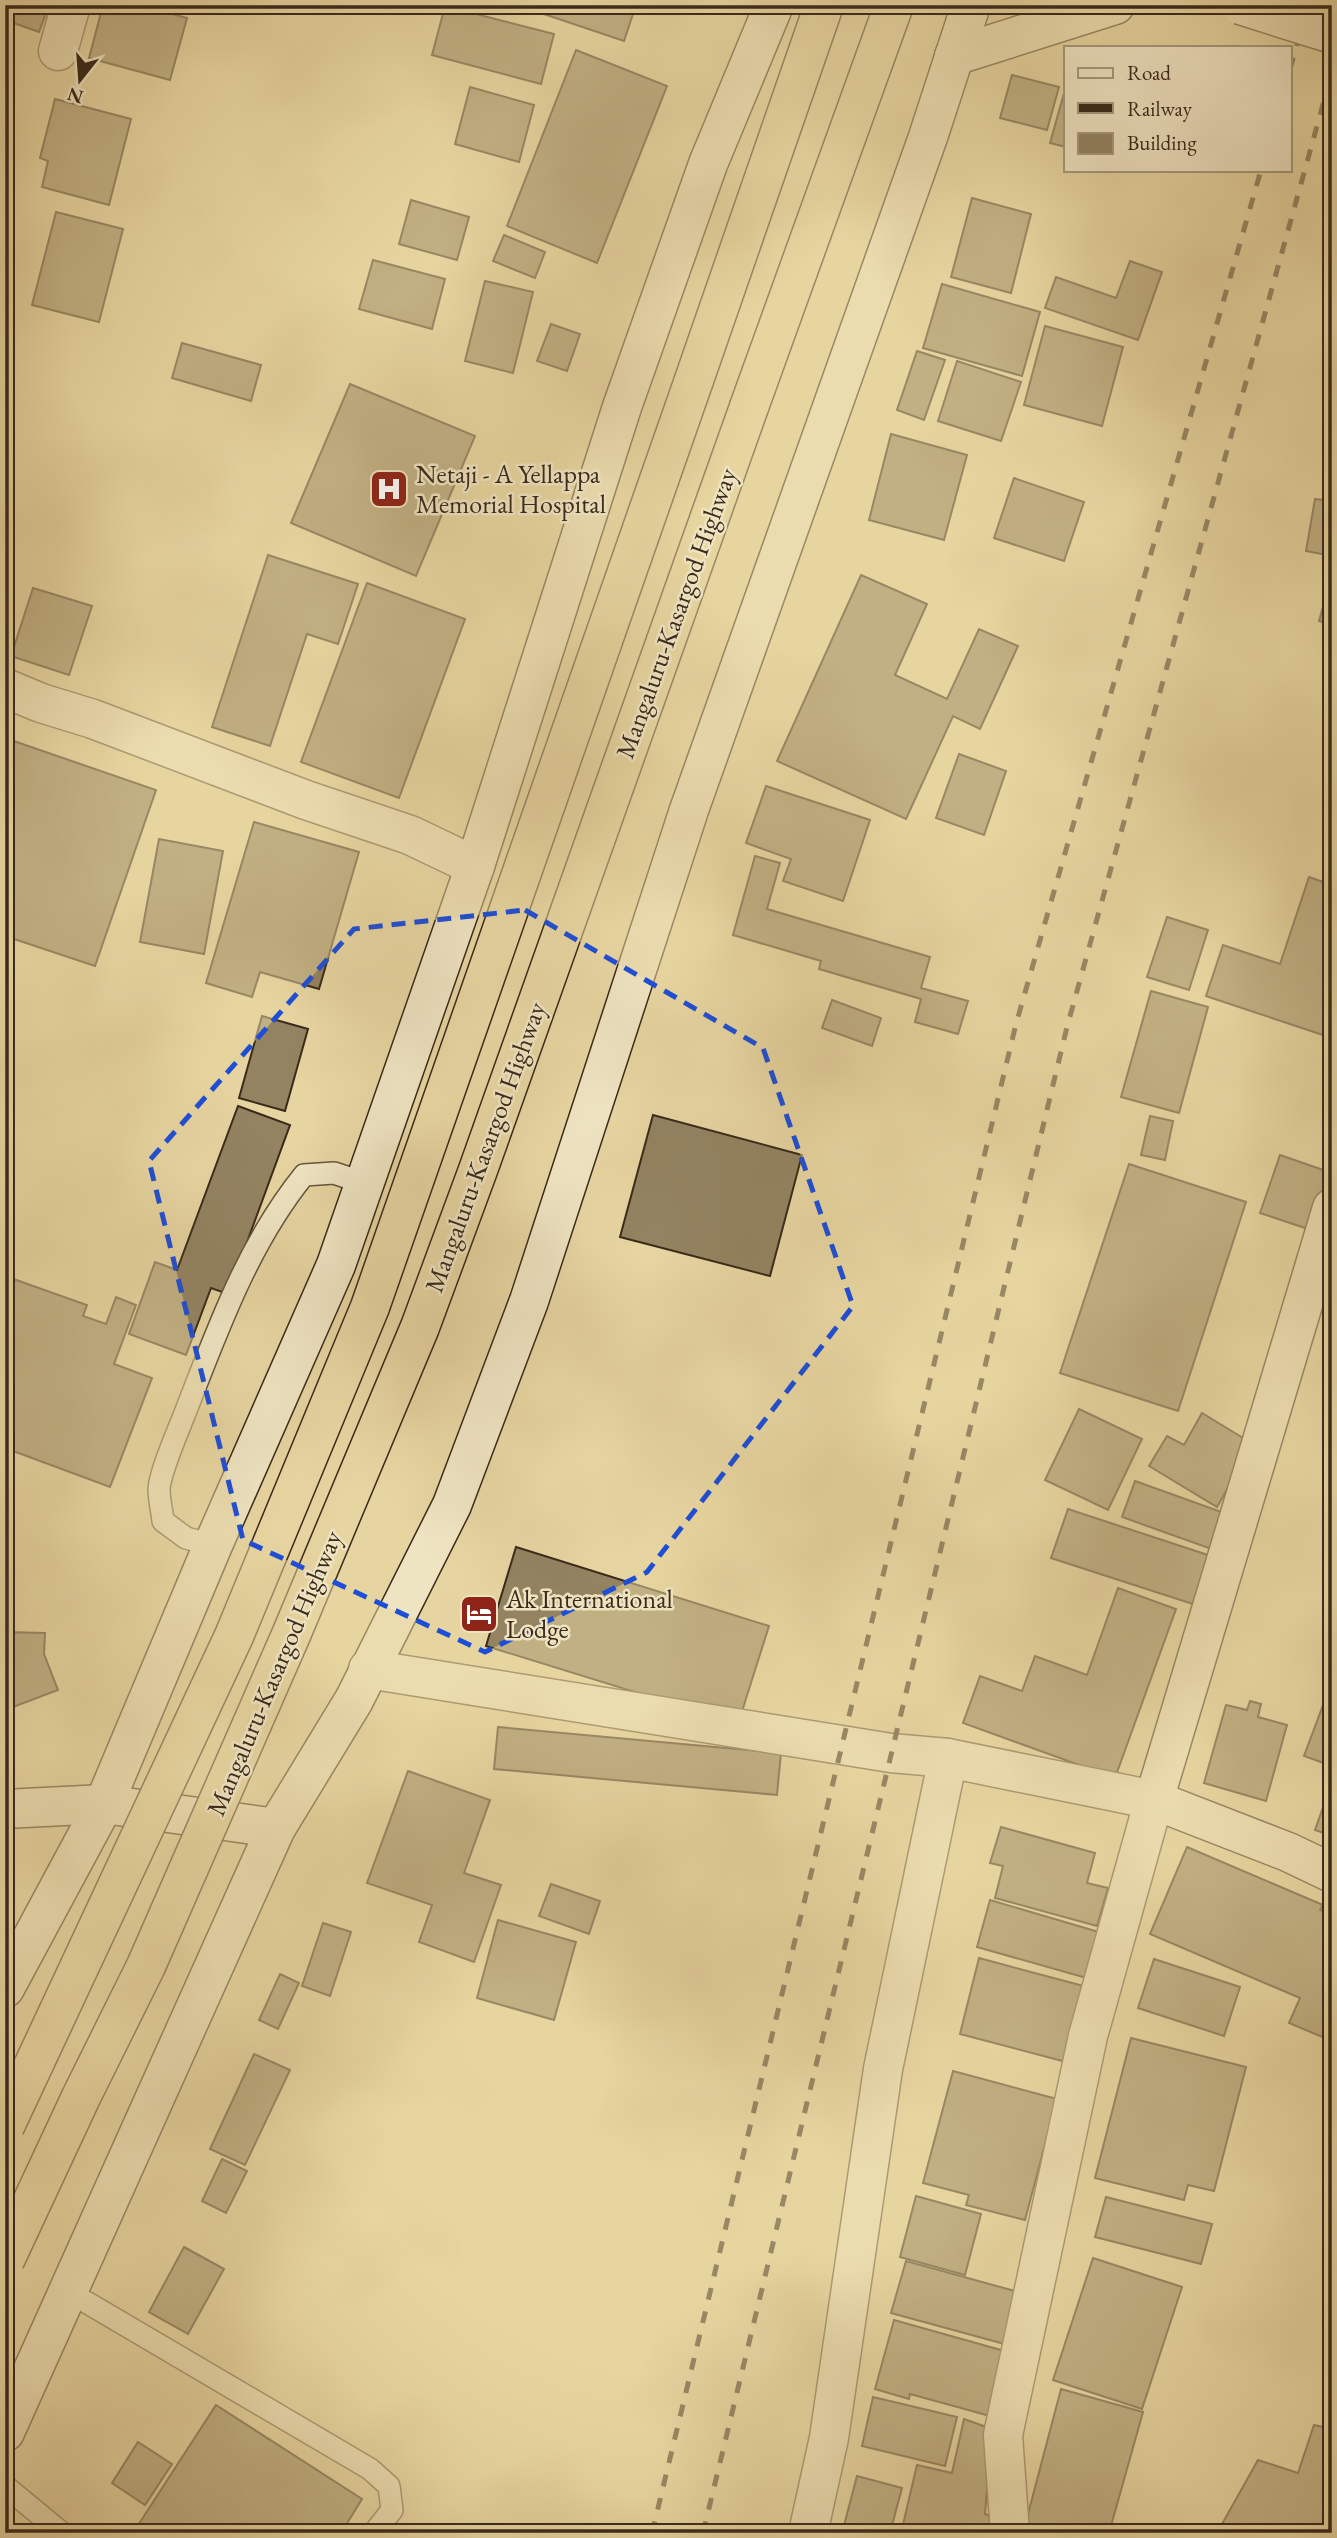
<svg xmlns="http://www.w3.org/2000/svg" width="1337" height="2538" font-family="'EB Garamond',serif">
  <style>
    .building { fill: #938361; stroke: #392a1b; stroke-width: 2 }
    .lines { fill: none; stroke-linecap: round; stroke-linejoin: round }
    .lane-casing { stroke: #64553c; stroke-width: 24 }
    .street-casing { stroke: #64553c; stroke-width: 41 }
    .secondary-casing { stroke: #392a1b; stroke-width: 41 }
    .highway-casing { stroke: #392a1b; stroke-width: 41 }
    .lane { stroke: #efe4c2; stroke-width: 21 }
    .street { stroke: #efe4c2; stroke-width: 38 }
    .secondary { stroke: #efe4c2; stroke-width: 38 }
    .highway { stroke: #e7d5a1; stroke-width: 38 }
    .rail { stroke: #392a1b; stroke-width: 5; stroke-dasharray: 12 12; stroke-linecap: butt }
    .secondary-bridge-casing { stroke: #392a1b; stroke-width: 41; stroke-linecap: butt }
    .highway-bridge-casing { stroke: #392a1b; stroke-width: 41; stroke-linecap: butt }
    .secondary-bridge { stroke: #efe4c2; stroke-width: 38 }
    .highway-bridge { stroke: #e7d5a1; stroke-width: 38 }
    .marked { fill: none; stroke: #1d4ed8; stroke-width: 5; stroke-dasharray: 14 9; stroke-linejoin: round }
    .labels { text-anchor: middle; stroke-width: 5; stroke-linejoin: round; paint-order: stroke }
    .poi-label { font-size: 26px; fill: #392a1b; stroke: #efe4c2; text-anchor: start }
    .street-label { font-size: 26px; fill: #392a1b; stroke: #efe4c2 }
  </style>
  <rect width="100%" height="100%" fill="#e7d5a1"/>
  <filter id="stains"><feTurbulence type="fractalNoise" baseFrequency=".00286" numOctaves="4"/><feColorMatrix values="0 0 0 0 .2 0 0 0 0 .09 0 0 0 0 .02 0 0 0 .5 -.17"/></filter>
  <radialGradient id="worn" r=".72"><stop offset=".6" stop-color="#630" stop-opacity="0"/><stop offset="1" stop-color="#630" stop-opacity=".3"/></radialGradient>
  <g class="building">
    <polygon points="5,5 49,5 39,32 5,20"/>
    <polygon points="103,5 139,5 187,18 170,80 89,58"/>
    <polygon points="517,5 636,5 624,41"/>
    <polygon points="445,6 554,34 541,84 432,55"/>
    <polygon points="576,50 667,86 597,263 507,226"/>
    <polygon points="1012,75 1059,87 1047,130 1000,118"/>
    <polygon points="1066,86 1066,147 1050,143"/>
    <polygon points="470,87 534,105 519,162 455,144"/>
    <polygon points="55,99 131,119 109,205 42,187 48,161 40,158"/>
    <polygon points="972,198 1031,214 1011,293 951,277"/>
    <polygon points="411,200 469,217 457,260 399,244"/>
    <polygon points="56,212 123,229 99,322 32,305"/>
    <polygon points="504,235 545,252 535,278 493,261"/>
    <polygon points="373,260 445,279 432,329 359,309"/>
    <polygon points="1130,261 1162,272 1138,340 1045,308 1056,277 1116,298"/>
    <polygon points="485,281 533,292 513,373 465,361"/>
    <polygon points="942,284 1040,312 1022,376 923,348"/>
    <polygon points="551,324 580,334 567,371 537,361"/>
    <polygon points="1045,326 1123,347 1102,426 1024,405"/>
    <polygon points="182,343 261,365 251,401 172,378"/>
    <polygon points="917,351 945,360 924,420 897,410"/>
    <polygon points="957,361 1021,382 1001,441 938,421"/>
    <polygon points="350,384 475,436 416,576 291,523"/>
    <polygon points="891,434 967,455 944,540 869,520"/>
    <polygon points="1014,478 1084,502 1064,561 994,538"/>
    <polygon points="1315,499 1332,501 1332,556 1306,551"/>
    <polygon points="268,555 358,584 338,644 307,634 270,746 212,727"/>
    <polygon points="1332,574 1332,625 1319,621"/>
    <polygon points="861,575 927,604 895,675 947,699 979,629 1018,646 980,729 953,716 906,819 777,761"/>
    <polygon points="367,583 465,619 399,798 301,762"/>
    <polygon points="33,588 92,606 69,675 11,656"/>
    <polygon points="5,738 156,790 95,966 5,936"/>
    <polygon points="959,754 1006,771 984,835 936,818"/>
    <polygon points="766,786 870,820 843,901 783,881 791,859 746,843"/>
    <polygon points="254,822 359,852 319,989 260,972 252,997 206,983"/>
    <polygon points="159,839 223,851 204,954 140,942"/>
    <polygon points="755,856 780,863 767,909 930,957 921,988 968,1001 958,1034 915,1022 921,999 819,969 821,961 733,935"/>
    <polygon points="1309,877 1332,885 1332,1038 1206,996 1223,945 1280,964"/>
    <polygon points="1167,917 1208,930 1189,990 1147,977"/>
    <polygon points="1151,991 1208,1007 1179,1113 1121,1097"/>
    <polygon points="832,1000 881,1018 872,1046 822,1028"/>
    <polygon points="262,1016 308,1029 285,1111 239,1098"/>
    <polygon points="238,1106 290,1125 228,1294 211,1288 186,1355 129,1334 155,1262 177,1270"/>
    <polygon points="653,1115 802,1155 770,1276 620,1237"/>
    <polygon points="1150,1116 1173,1121 1165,1160 1141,1155"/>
    <polygon points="1280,1155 1332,1173 1332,1187 1317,1232 1260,1213"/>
    <polygon points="1129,1164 1246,1202 1178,1411 1060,1373"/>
    <polygon points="5,1276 87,1305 83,1316 106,1324 116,1297 136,1305 114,1364 152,1378 110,1487 5,1448"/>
    <polygon points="1079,1409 1142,1439 1108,1510 1045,1480"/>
    <polygon points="1332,1412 1332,1434 1326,1433"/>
    <polygon points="1202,1413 1253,1444 1217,1507 1149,1466 1167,1436 1184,1445"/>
    <polygon points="1135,1481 1230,1515 1217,1551 1122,1517"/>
    <polygon points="1068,1509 1217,1558 1202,1607 1051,1558"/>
    <polygon points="516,1547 769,1626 738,1724 486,1646"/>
    <polygon points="1118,1588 1176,1609 1115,1778 963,1723 980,1676 1022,1691 1035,1656 1087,1675"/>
    <polygon points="5,1632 45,1633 44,1654 58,1690 5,1710"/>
    <polygon points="1332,1681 1332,1766 1304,1756"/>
    <polygon points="1250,1701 1261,1704 1258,1717 1287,1725 1266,1801 1204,1783 1226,1705 1247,1710"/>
    <polygon points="498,1727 781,1753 777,1795 494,1769"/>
    <polygon points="408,1771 490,1800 464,1873 501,1885 474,1962 419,1942 432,1905 367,1883"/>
    <polygon points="1326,1799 1332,1801 1332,1836 1315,1830"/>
    <polygon points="1001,1827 1095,1853 1087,1883 1108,1888 1097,1926 995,1898 1003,1866 990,1863"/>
    <polygon points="1187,1847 1323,1905 1320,1910 1332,1914 1332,2041 1289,2023 1300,1998 1150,1934"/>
    <polygon points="551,1884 600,1901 589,1934 539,1916"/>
    <polygon points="990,1900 1102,1933 1090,1979 977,1947"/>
    <polygon points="498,1920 576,1942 554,2020 477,1998"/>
    <polygon points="323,1923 351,1932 330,1996 302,1986"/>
    <polygon points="979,1958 1091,1988 1070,2063 960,2034"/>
    <polygon points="1154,1959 1240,1987 1224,2036 1138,2008"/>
    <polygon points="280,1974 299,1983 278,2029 259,2020"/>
    <polygon points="1131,2038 1246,2067 1214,2191 1188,2185 1184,2200 1095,2178"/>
    <polygon points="254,2054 290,2070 245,2165 210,2149"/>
    <polygon points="953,2071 1057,2099 1025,2220 966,2205 969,2195 923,2183"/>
    <polygon points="222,2159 247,2171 226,2213 202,2201"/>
    <polygon points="916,2196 981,2214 965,2275 900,2257"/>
    <polygon points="1106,2197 1212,2224 1201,2264 1095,2237"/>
    <polygon points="184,2247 224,2269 188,2334 149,2312"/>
    <polygon points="1093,2258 1182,2287 1142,2409 1053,2380"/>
    <polygon points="906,2261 1022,2293 1008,2345 891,2313"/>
    <polygon points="894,2320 1008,2352 990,2416 910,2394 909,2399 875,2389"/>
    <polygon points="1061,2389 1143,2412 1109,2533 1023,2533"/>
    <polygon points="873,2397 957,2417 945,2466 862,2446"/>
    <polygon points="216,2405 362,2499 341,2533 133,2533"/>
    <polygon points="964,2419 992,2429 985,2514 993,2517 989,2533 901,2533 917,2465 952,2473"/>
    <polygon points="1314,2425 1332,2429 1332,2533 1217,2533 1258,2460 1298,2473"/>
    <polygon points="138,2442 172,2464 145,2505 112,2483"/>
    <polygon points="857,2476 902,2488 890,2533 842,2533"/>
  </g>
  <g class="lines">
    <defs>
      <g id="lane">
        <path d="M213,1545L186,1538L163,1521C162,1511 159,1500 159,1489C160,1472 178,1431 185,1413C217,1331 248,1244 304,1175L334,1173L364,1183"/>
        <polyline points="69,2292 370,2469 389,2486 392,2510 374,2533"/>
        <polyline points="5,2486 62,2533"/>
      </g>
      <g id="street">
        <polyline points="58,51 71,5"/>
        <polyline points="5,688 41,703 93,719 306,800 410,835 475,866"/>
        <polyline points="368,1669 891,1753 948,1758 1154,1800 1088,2036 1003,2435 1010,2533"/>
        <polyline points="808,2533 829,2438 883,2069 948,1758"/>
      </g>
      <g id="secondary">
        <polyline points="954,56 1115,5"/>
        <polyline points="1332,1208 1154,1800 1288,1852 1332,1873"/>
        <polyline points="5,1809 104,1804 276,1828"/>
        <polyline points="5,1988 104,1804 213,1545 336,1265 475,866 622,407 708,164 774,5"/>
        <polyline points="5,2432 276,1828 354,1700 452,1505 529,1301 689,810 928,137 971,5"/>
      </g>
      <g id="highway">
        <polyline points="694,380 824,5"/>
        <polyline points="749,407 894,5"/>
      </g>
    </defs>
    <use href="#lane" class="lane-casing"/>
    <use href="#street" class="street-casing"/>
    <use href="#secondary" class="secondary-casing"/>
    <use href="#highway" class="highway-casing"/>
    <use href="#lane" class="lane"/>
    <use href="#street" class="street"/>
    <use href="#secondary" class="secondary"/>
    <use href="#highway" class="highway"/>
    <g class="rail">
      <polyline points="1290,69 1308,5"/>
      <polyline points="652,2533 1016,1024 1261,170"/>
      <polyline points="703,2533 1067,1027 1332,72"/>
    </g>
    <defs>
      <polyline id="secondary-bridge" points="1240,5 1332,34"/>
      <g id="highway-bridge">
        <polyline points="5,2126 234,1636 370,1307 694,380"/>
        <polyline points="5,2260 81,2097 146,1966 291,1635 420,1327 478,1170 749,407"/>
      </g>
    </defs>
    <use href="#secondary-bridge" class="secondary-bridge-casing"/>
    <use href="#highway-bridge" class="highway-bridge-casing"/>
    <use href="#secondary-bridge" class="secondary-bridge"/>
    <use href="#highway-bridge" class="highway-bridge"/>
  </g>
  <path d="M0 0H1337V2538H0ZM525,910L763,1048L853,1306L647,1572L485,1652L243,1540L149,1161L354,929Z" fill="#e7d5a1" fill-opacity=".55" fill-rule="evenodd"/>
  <path class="marked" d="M525,910L763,1048L853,1306L647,1572L485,1652L243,1540L149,1161L354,929Z"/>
  <defs>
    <symbol id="hospital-square" viewBox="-11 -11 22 22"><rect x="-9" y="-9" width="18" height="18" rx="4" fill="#8f2418" stroke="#efe4c2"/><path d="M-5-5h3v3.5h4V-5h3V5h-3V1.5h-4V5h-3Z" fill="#fff"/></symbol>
    <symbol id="hotel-square" viewBox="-11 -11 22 22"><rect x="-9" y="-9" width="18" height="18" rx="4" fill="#8f2418" stroke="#efe4c2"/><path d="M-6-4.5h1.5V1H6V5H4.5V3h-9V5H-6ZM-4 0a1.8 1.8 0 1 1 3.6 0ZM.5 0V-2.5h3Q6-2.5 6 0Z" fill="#fff"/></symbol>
  </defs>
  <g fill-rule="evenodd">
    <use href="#hospital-square" x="367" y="467" width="44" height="44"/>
    <use href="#hotel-square" x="457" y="1592" width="44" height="44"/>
  </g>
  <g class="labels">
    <g class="poi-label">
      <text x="416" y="483">Netaji - A Yellappa<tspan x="416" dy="30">Memorial Hospital</tspan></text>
      <text x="506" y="1608">Ak International<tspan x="506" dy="30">Lodge</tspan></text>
    </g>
    <g class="street-label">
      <text transform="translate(676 613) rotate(-70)" y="9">Mangaluru-Kasargod Highway</text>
      <text transform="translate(485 1147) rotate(-70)" y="9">Mangaluru-Kasargod Highway</text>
      <text transform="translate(274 1673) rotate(-67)" y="9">Mangaluru-Kasargod Highway</text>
    </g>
  </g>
  <rect width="1337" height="2538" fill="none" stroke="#e7d5a1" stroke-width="28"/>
  <rect x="7" y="7" width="1323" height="2524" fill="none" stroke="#392a1b" stroke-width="3.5"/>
  <rect x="14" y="14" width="1309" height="2510" fill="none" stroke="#392a1b" stroke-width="2"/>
  <rect x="1064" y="46" width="228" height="126" fill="#efe4c2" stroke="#a69a7f" stroke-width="2"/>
  <rect x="1078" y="68" width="35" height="10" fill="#efe4c2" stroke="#a69a7f" stroke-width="2"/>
  <text x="1127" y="80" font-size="21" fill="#392a1b">Road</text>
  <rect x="1078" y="103" width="35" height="10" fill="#392a1b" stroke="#a69a7f" stroke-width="2"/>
  <text x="1127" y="116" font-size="21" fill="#392a1b">Railway</text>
  <rect x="1078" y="133" width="35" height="21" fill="#938361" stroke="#a69a7f" stroke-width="2"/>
  <text x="1127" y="150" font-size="21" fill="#392a1b">Building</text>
  <g transform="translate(80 80) rotate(197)" stroke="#efe4c2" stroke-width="5" paint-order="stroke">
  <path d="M0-5L12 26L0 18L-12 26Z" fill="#392a1b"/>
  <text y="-10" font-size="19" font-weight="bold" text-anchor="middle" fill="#392a1b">N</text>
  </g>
  <rect width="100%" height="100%" filter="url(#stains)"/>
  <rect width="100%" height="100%" fill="url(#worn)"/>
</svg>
